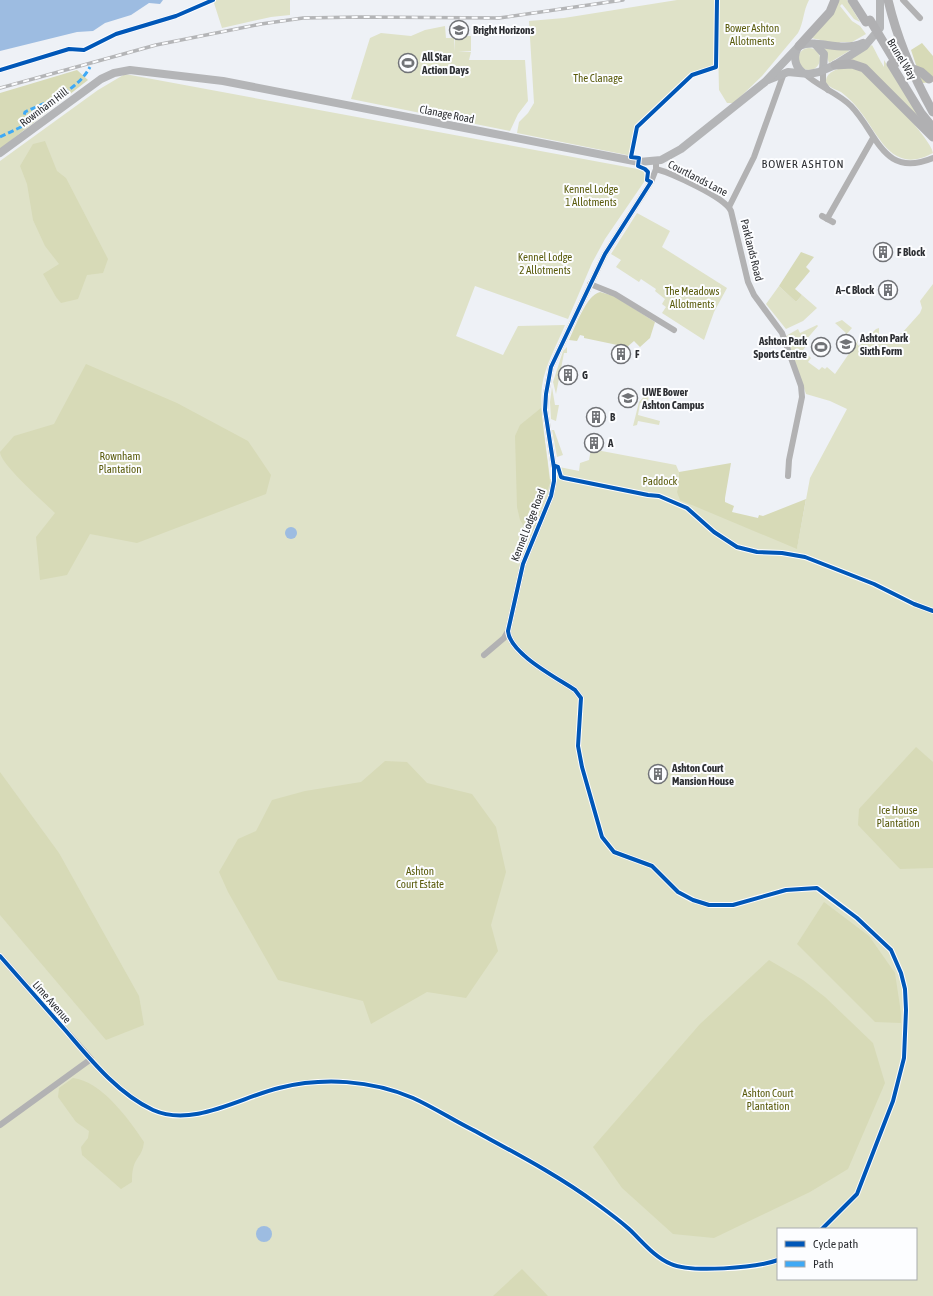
<svg xmlns="http://www.w3.org/2000/svg" width="933" height="1296" font-family="'Asap Condensed',sans-serif">
  <style>
    .green { fill: #dfe2c8; fill-rule: evenodd }
    .forest { fill: #d7dab7 }
    .water { fill: #9dbce1 }
    .lines { fill: none; stroke-linecap: round; stroke-linejoin: round }
    .minor { stroke: #b2b2b3; stroke-width: 6 }
    .major { stroke: #b4b5b7; stroke-width: 8 }
    .highway { stroke: #b0b0b2; stroke-width: 9 }
    .rail-casing { stroke: #b4b5b7; stroke-width: 3.5 }
    .rail { stroke: #fcfdff; stroke-width: 2; stroke-dasharray: 6; stroke-linecap: butt }
    .highway-bridge { stroke: #b0b0b2; stroke-width: 9 }
    .quiet { stroke: #3fa9f5; stroke-width: 3; stroke-dasharray: 6 3; stroke-linecap: butt }
    .cycleway-casing { stroke: #fcfdff; stroke-width: 6 }
    .cycleway { stroke: #0057b8; stroke-width: 4 }
    .labels { text-anchor: middle; stroke-width: 4; stroke-linejoin: round; paint-order: stroke }
    .park-label { font-size: 11px; fill: #5a5b0c; stroke: #fcfdff }
    .poi-label { font-size: 11px; font-weight: bold; fill: #2d2f33; stroke: #fcfdff; text-anchor: start }
    .street-label { font-size: 11px; fill: #2d2f33; stroke: #fcfdff }
    .neighbourhood-label { font-size: 12px; letter-spacing: 1px; fill: #2d2f33; stroke: #fcfdff }
  </style>
  <rect width="100%" height="100%" fill="#eef1f6"/>
  <g class="green">
    <polygon points="213,0 290,0 290,15 271,17 222,28"/>
    <polygon points="677,0 714,0 714,69 694,76 637,131 632,156 517,133 519,122 528,113 534,103 529,21 564,18"/>
    <path d="M717,0H809C803,11 804,22 798,33L762,76L734,103H727L719,90Z"/>
    <polygon points="839,0 847,0 860,22 854,19 842,4 840,6 852,21 860,26 866,34 852,42 840,42 839,44 811,38"/>
    <polygon points="445,26 446,38 454,38 454,52 455,36 471,36 471,51 458,52 471,52 469,60 525,60 528,101 518,114 510,131 351,99 370,38 381,33 411,36 425,30"/>
    <path d="M872,45C876,52 880,61 884,67V60L920,119L849,60Z"/>
    <circle cx="809" cy="59" r="11"/>
    <polygon points="824,48 848,49 849,51 829,63"/>
    <path d="M846,67C850,68 857,68 861,71C873,77 933,141 933,153C889,177 878,130 855,105C851,100 846,96 841,92C835,89 830,88 826,83C825,72 837,69 846,67Z"/>
    <path d="M125,74L643,170L646,179L605,239L592,263L568,319L475,286L456,336L503,355L518,326L565,325C557,345 545,365 542,386C539,416 547,449 550,479L557,480L556,468L559,467L579,471L580,463L589,460L591,449L676,465L679,472L677,492L797,548L810,478L847,409L830,401L806,394L786,336L798,329L800,333L817,325L818,326L805,341L808,344L803,350L811,358L808,362L819,370L822,367L825,369L827,367L835,374L859,339L857,344L859,346L876,329L879,328V336H893L902,333L920,313L922,308L920,301L933,284V1296H0V161L98,90ZM778,1229H916V1279H778Z"/>
    <polygon points="637,213 670,231 662,247 727,288 714,312 704,340 662,313 666,307 662,304 665,299 655,291 656,289 641,279 639,282 616,267 621,260 611,254"/>
    <polygon points="779,286 796,302 802,295 817,308 803,321 786,329 766,304"/>
    <polygon points="842,320 852,328 844,337 846,333 835,323"/>
    <polygon points="567,347 567,353 564,353 556,394 553,382 563,351"/>
    <polygon points="552,387 555,405 559,405 556,421 551,419 550,402"/>
    <polygon points="649,391 648,403 640,403 638,415 660,421 659,425 638,421 637,425 633,426 639,402"/>
    <polygon points="552,430 554,430 563,455 557,457"/>
  </g>
  <g class="forest">
    <polygon points="922,43 933,56 933,82 922,83 911,50"/>
    <polygon points="77,70 88,80 0,149 0,93"/>
    <polygon points="45,141 57,171 66,178 108,259 103,273 87,275 78,299 61,303 56,297 43,274 59,264 45,246 33,220 27,184 20,166 33,144"/>
    <polygon points="801,252 814,257 806,267 810,271 795,289 802,295 796,302 779,286"/>
    <path d="M600,292L614,296L655,322L650,338L640,347L634,341L627,347L584,338V336L580,335L577,341L569,340C575,328 586,295 600,292Z"/>
    <path d="M86,364L177,403L248,441L271,475L266,494L137,543L90,534L67,575L40,580L36,537L55,513C44,502 0,464 0,452L14,436L54,424Z"/>
    <polygon points="541,408 550,483 531,537 520,520 517,507 515,436 520,425"/>
    <polygon points="731,463 725,498 725,502 734,506 732,512 758,518 759,515 763,516 806,499 797,549 680,500 677,492 679,472"/>
    <polygon points="916,747 933,762 933,868 900,869 858,825 859,809"/>
    <polygon points="385,761 407,762 427,783 472,794 496,827 506,872 491,925 498,951 466,998 427,992 371,1024 363,1001 278,980 228,892 219,872 238,839 256,831 272,800 305,791 361,782"/>
    <polygon points="0,772 59,853 139,996 144,1025 106,1040 0,915"/>
    <polygon points="824,902 869,936 895,973 901,1013 901,1023 875,1022 797,944"/>
    <polygon points="769,960 803,980 825,997 873,1043 885,1083 848,1169 810,1192 714,1238 673,1234 622,1188 593,1147 700,1024"/>
    <path d="M73,1078C101,1081 129,1119 144,1142C142,1157 136,1156 133,1169C132,1173 132,1178 132,1182L121,1189L82,1155L81,1147L88,1138L89,1131L76,1122L58,1097L59,1088Z"/>
    <polygon points="522,1269 548,1296 493,1296"/>
  </g>
  <g class="water">
    <polygon points="0,0 163,0 160,4 149,3 131,15 105,23 93,31 77,32 0,51"/>
    <circle cx="291" cy="533" r="6"/>
    <circle cx="264" cy="1234" r="8"/>
  </g>
  <g class="lines">
    <g class="minor">
      <polyline points="903,0 920,18"/>
      <polyline points="823,70 823,83 828,90"/>
      <path d="M804,73C818,87 837,92 851,106C878,134 883,179 933,158"/>
      <path d="M656,169C671,173 725,197 731,211L748,282L754,295L782,333L801,386L802,397L789,460L788,476"/>
      <polyline points="729,207 754,157 784,73"/>
      <polyline points="822,216 833,222"/>
      <polyline points="827,219 873,138"/>
      <polyline points="590,284 615,294 674,330"/>
      <polyline points="484,655 504,638 508,631"/>
      <path d="M581,698L575,690C557,678 510,654 508,631L523,564L551,496L554,481V468L545,410L546,394L551,367L605,254L651,182L656,169V161"/>
      <polyline points="0,956 91,1059 0,1125"/>
    </g>
    <g class="major">
      <polyline points="815,44 824,54 823,70"/>
      <path d="M802,72C794,65 793,55 799,46C817,38 840,53 863,43"/>
      <polyline points="768,80 788,72 809,74 819,72 835,65 865,46 880,28 880,0"/>
      <polyline points="0,153 101,79 114,73 130,70 223,81 639,162 661,160 681,149 765,82 798,47"/>
    </g>
    <g class="highway">
      <polyline points="852,0 866,22"/>
      <path d="M888,0C897,38 914,78 933,112"/>
      <polyline points="799,46 830,12 835,0"/>
      <polyline points="891,64 921,113 933,128"/>
      <polyline points="835,65 852,64 864,68 933,137"/>
      <polyline points="913,69 921,72 929,79"/>
    </g>
    <defs>
      <polyline id="rail" points="0,88 156,45 261,24 303,18 361,17 499,18 623,0"/>
    </defs>
    <use href="#rail" class="rail-casing"/>
    <use href="#rail" class="rail"/>
    <polyline class="highway-bridge" points="870,20 896,63"/>
    <path class="quiet" d="M0,137L21,127L25,112C49,101 77,91 90,67"/>
    <defs>
      <g id="cycleway">
        <path d="M717,0L716,67L692,75L637,127L631,157L639,158L638,166L645,169L648,172L647,180L651,182L605,254L551,367L546,394L545,410L554,468V481L551,496L523,564L508,631C510,654 557,678 575,690L581,698L578,746L582,767L602,837L614,852L652,866L678,892L693,900L709,905H733L786,890L817,888L857,918L891,950L901,973L905,989L906,1010L904,1058L893,1101L857,1194L822,1229"/>
        <polyline points="0,70 69,49 84,50 116,34 176,16 213,0"/>
        <polyline points="555,466 558,467 561,477 564,478 648,495 659,496 687,508 714,532 737,547 757,552 782,553 805,557 874,584 914,604 933,611"/>
        <path d="M0,956C22,981 44,1006 66,1031C90,1059 118,1094 153,1110C193,1128 241,1097 279,1088C323,1077 371,1080 413,1098C433,1107 453,1120 473,1130C515,1153 558,1175 597,1204C608,1212 619,1220 629,1229C642,1241 654,1257 671,1264C691,1273 756,1268 778,1260"/>
      </g>
    </defs>
    <use href="#cycleway" class="cycleway-casing"/>
    <use href="#cycleway" class="cycleway"/>
  </g>
  <defs>
    <symbol id="school-ring" viewBox="-11 -11 22 22"><circle r="9.5" fill="#fcfdff" stroke="#717377" stroke-width="1.5"/><path d="M0-5L7-2L0 1L-7-2ZM-4 1L0 2.5L4 1V4Q0 6-4 4Z" fill="#717377"/></symbol>
    <symbol id="stadium-ring" viewBox="-11 -11 22 22"><circle r="9.5" fill="#fcfdff" stroke="#717377" stroke-width="1.5"/><path d="M0-5a6.5 5 0 1 0 0 10a6.5 5 0 1 0 0-10ZM-3.5-1.8h7v3.6h-7Z" fill="#717377"/></symbol>
    <symbol id="building-ring" viewBox="-11 -11 22 22"><circle r="9.5" fill="#fcfdff" stroke="#717377" stroke-width="1.5"/><path d="M-4-6H4V6H1V3H-1V6H-4ZM-2.5-4.3h1.7v1.8h-1.7ZM.8-4.3h1.7v1.8H.8ZM-2.5-1h1.7V.8h-1.7ZM.8-1h1.7V.8H.8Z" fill="#717377"/></symbol>
    <symbol id="university-ring" viewBox="-11 -11 22 22"><circle r="9.5" fill="#fcfdff" stroke="#717377" stroke-width="1.5"/><path d="M0-5L7-2L0 1L-7-2ZM-4 1L0 2.5L4 1V4Q0 6-4 4Z" fill="#717377"/></symbol>
  </defs>
  <g fill-rule="evenodd">
    <use href="#school-ring" x="448" y="19" width="22" height="22"/>
    <use href="#stadium-ring" x="397" y="52" width="22" height="22"/>
    <use href="#building-ring" x="872" y="241" width="22" height="22"/>
    <use href="#building-ring" x="877" y="279" width="22" height="22"/>
    <use href="#university-ring" x="835" y="333" width="22" height="22"/>
    <use href="#stadium-ring" x="810" y="336" width="22" height="22"/>
    <use href="#building-ring" x="610" y="343" width="22" height="22"/>
    <use href="#building-ring" x="557" y="364" width="22" height="22"/>
    <use href="#university-ring" x="617" y="387" width="22" height="22"/>
    <use href="#building-ring" x="585" y="406" width="22" height="22"/>
    <use href="#building-ring" x="583" y="432" width="22" height="22"/>
    <use href="#building-ring" x="647" y="763" width="22" height="22"/>
  </g>
  <g class="labels">
    <g class="park-label">
      <text x="752" y="32">Bower Ashton<tspan x="752" dy="13">Allotments</tspan></text>
      <text x="598" y="82">The Clanage</text>
      <text x="591" y="193">Kennel Lodge<tspan x="591" dy="13">1 Allotments</tspan></text>
      <text x="545" y="261">Kennel Lodge<tspan x="545" dy="13">2 Allotments</tspan></text>
      <text x="692" y="295">The Meadows<tspan x="692" dy="13">Allotments</tspan></text>
      <text x="120" y="460">Rownham<tspan x="120" dy="13">Plantation</tspan></text>
      <text x="660" y="485">Paddock</text>
      <text x="898" y="814">Ice House<tspan x="898" dy="13">Plantation</tspan></text>
      <text x="420" y="875">Ashton<tspan x="420" dy="13">Court Estate</tspan></text>
      <text x="768" y="1097">Ashton Court<tspan x="768" dy="13">Plantation</tspan></text>
    </g>
    <g class="poi-label">
      <text x="473" y="34">Bright Horizons</text>
      <text x="422" y="61">All Star<tspan x="422" dy="13">Action Days</tspan></text>
      <text x="897" y="256">F Block</text>
      <text x="874" y="294" text-anchor="end">A–C Block</text>
      <text x="860" y="342">Ashton Park<tspan x="860" dy="13">Sixth Form</tspan></text>
      <text x="807" y="345" text-anchor="end">Ashton Park<tspan x="807" dy="13">Sports Centre</tspan></text>
      <text x="635" y="358">F</text>
      <text x="582" y="379">G</text>
      <text x="642" y="396">UWE Bower<tspan x="642" dy="13">Ashton Campus</tspan></text>
      <text x="610" y="421">B</text>
      <text x="608" y="447">A</text>
      <text x="672" y="772">Ashton Court<tspan x="672" dy="13">Mansion House</tspan></text>
    </g>
    <g class="street-label">
      <text transform="translate(902 59) rotate(59)" y="4">Brunel Way</text>
      <text transform="translate(44 107) rotate(-37)" y="4">Rownham Hill</text>
      <text transform="translate(447 114) rotate(11)" y="4">Clanage Road</text>
      <text transform="translate(698 178) rotate(27)" y="4">Courtlands Lane</text>
      <text transform="translate(752 250) rotate(76)" y="4">Parklands Road</text>
      <text transform="translate(528 525) rotate(-69)" y="4">Kennel Lodge Road</text>
      <text transform="translate(52 1002) rotate(49)" y="4">Lime Avenue</text>
    </g>
    <g class="neighbourhood-label">
      <text x="803" y="168">BOWER ASHTON</text>
    </g>
  </g>
  <rect x="777" y="1228" width="140" height="52" fill="#fcfdff" stroke="#a9abad"/>
  <rect x="785" y="1241" width="20" height="6" fill="#0057b8" stroke="#a9abad"/>
  <text x="813" y="1248" font-size="12" fill="#2d2f33">Cycle path</text>
  <rect x="785" y="1261" width="20" height="6" fill="#3fa9f5" stroke="#a9abad"/>
  <text x="813" y="1268" font-size="12" fill="#2d2f33">Path</text>
</svg>
